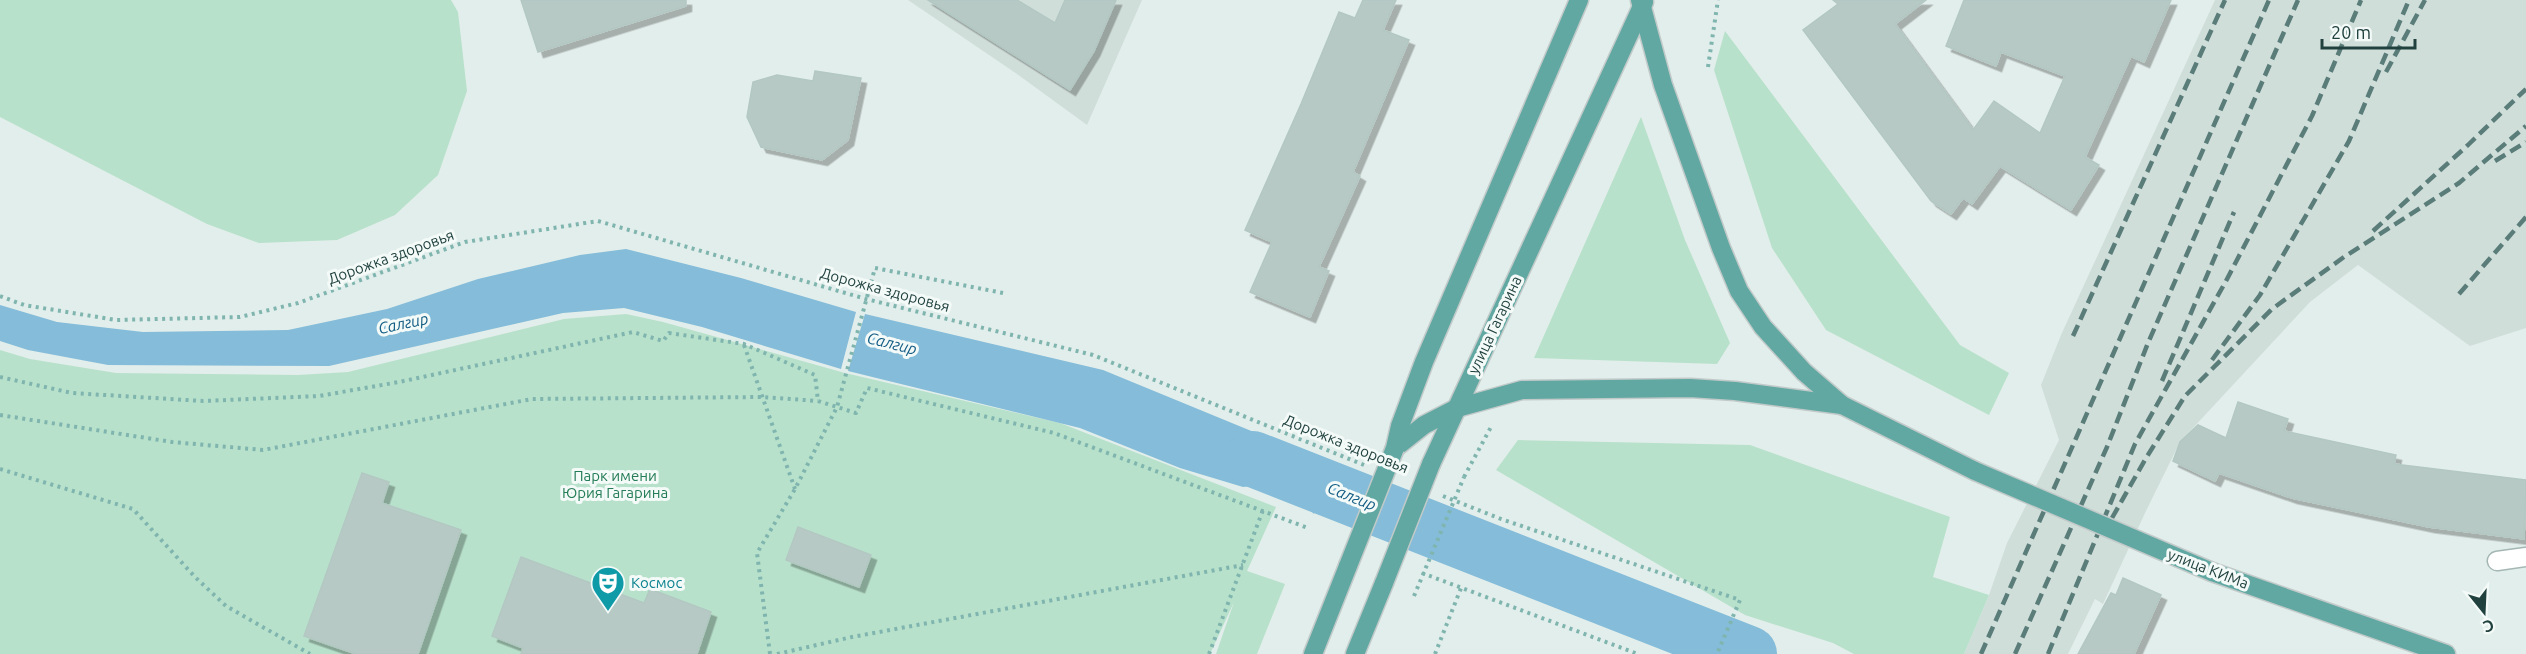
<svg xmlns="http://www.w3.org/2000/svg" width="2526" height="654" font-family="Ubuntu,sans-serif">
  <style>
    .built { fill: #d0deda }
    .green { fill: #b8e1cb }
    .water { fill: #84bcd9 }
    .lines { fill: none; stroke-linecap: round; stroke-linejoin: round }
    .river { stroke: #84bcd9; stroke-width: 56 }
    .building { fill: #b7c9c4; stroke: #b3c8c3; stroke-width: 1.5; filter: url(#shadow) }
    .street-casing { stroke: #a4b7b4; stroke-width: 21 }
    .primary-casing { stroke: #c1cac9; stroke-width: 21 }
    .path { stroke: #7fb5ae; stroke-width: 4; stroke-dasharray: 3 4.5; stroke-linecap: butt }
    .street { stroke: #fff; stroke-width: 18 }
    .primary { stroke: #61a8a3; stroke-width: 18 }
    .rail { stroke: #5a7d7a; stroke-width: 4.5; stroke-dasharray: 12 6; stroke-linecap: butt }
    .primary-bridge-casing { stroke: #c1cac9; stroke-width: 21; stroke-linecap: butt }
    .path-bridge { stroke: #7fb5ae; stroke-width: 4; stroke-dasharray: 3 4.5; stroke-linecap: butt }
    .primary-bridge { stroke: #61a8a3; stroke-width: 18 }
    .labels { text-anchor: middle; stroke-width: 6; stroke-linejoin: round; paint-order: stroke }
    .street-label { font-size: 15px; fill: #20413e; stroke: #f3faf8 }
    .park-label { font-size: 15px; fill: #257d57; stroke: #f3faf8 }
    .culture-label { font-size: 15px; fill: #0d838f; stroke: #f3faf8; text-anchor: start }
    .water-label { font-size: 16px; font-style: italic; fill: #135c84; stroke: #f3faf8 }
  </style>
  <defs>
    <filter id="shadow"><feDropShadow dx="5.5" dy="5.5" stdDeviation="0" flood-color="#0004"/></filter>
  </defs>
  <rect width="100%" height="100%" fill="#e2eeeb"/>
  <g class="built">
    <polygon points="908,0 1142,0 1087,125 1017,74"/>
    <polygon points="2215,0 2526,0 2526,328 2470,346 2358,265 2310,302 2180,442 2145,513 2103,604 2095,599 2068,654 1964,654 1989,595 2007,543 2059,440 2041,385 2061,335"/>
  </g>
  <g class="green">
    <polygon points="0,0 451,0 458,12 467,91 438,175 395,215 337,240 259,243 207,224 0,117"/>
    <polygon points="1725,31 1960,345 2009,373 1989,415 1826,330 1772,248 1714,70"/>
    <polygon points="1641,117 1685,240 1730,343 1717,364 1534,358"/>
    <polygon points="626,314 663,322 845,373 1060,423 1276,507 1247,571 1285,584 1257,654 1216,654 1234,602 1210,654 0,654 0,350 30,359 116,373 298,375 348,372 564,319"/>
    <polygon points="1518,440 1750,445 1950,517 1933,577 1989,595 1964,654 1854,654 1833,643 1745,615 1496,470"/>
  </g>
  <g class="water">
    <polygon points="626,249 741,278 856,312 841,369 702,327 624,308 563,313 329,366 108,365 28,350 0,341 0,305 57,322 143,332 288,330 387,309 478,279 580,255"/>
    <polygon points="865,314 1103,370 1334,465 1314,514 1292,491 1277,483 1243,487 1180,468 1080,428 848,371"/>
  </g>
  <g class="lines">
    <polyline class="river" points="1253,459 1749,654"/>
  </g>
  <g class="building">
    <polygon points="521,0 686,0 686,6 538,52"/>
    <polygon points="928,0 1017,0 1055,23 1065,0 1116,0 1094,51 1070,90"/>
    <polygon points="1363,0 1396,0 1383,30 1409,40 1353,172 1360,176 1319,267 1329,271 1310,317 1250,292 1272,242 1245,230 1301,104 1339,12 1355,18"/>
    <polygon points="1833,0 1926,0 1895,24 1973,130 1994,101 2040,133 2065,76 2001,52 1996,66 1946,46 1964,0 2171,0 2144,62 2131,56 2085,157 2099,165 2071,210 2000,166 1972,204 1963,198 1951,214 1931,201 1803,30 1838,4"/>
    <polygon points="815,71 861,78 848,140 822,160 761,147 747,117 753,82 777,75 813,81"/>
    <polygon points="2238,402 2288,419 2284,431 2396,455 2394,464 2526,480 2524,539 2429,527 2292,498 2219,473 2215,481 2173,461 2180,442 2198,425 2226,438"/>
    <polygon points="362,473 389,482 382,503 461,530 418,654 356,654 304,636"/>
    <polygon points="798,527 871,555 859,587 786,560"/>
    <polygon points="521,557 644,603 650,589 711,612 697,654 521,654 523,648 492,636"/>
    <polygon points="2123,578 2161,595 2134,654 2078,654 2111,593 2116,595"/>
  </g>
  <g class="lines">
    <defs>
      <polyline id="street" points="2497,561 2526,557"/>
      <g id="primary">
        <polyline points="1640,0 1663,85 1721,248 1739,291 1763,327 1804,372 1842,405 1975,471"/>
        <polyline points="1395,448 1400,426 1424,362 1579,0"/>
        <polyline points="1395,448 1424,425 1457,408 1522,390 1690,388 1735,391 1842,405"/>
        <polyline points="1431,464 1644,2"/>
        <polyline points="2212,572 2446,654"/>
        <polyline points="1313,654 1348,566"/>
        <polyline points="1355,654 1384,583"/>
      </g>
    </defs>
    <use href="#street" class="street-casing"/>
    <use href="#primary" class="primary-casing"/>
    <g class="path">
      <polyline points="1708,67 1718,0"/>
      <polyline points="0,296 24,305 116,320 240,317 298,303 465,242 598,221 866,299 1093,355 1364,465"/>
      <polyline points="744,345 795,489"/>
      <polyline points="0,377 72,393 203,401 319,396 399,382 633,332 663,341 669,333 744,344 815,375 818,401 856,413 867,388 1054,433 1308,528"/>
      <polyline points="0,415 172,442 263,450 532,399 762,397 818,401"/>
      <polyline points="0,469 133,509 195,577 226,606 310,654"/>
      <polyline points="1464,477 1491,427"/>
      <polyline points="1443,496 1501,519 1740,600 1717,654"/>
      <polyline points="1422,573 1638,654"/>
      <polyline points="770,654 757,553 795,489 837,407 875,268 1003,293"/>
      <polyline points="777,654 852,637 1243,565"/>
      <polyline points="1209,654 1263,510"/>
      <polyline points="1435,654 1461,588"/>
    </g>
    <use href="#street" class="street"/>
    <use href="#primary" class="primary"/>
    <g class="rail">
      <polyline points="2386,72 2425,0"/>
      <polyline points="2495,161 2526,142"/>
      <polyline points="2373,231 2468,145 2526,89"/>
      <polyline points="2459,294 2526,217"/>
      <polyline points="2073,336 2225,0"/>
      <polyline points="2212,360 2260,295 2349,141 2409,0"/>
      <polyline points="2162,381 2234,212"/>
      <polyline points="2112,518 2146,458 2185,396 2272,309 2344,257 2459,183 2526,126"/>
      <polyline points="1981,654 2269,0"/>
      <polyline points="2015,654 2107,447 2148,343 2298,0"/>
      <polyline points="2048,654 2135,444 2226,281 2312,116 2361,0"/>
    </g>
    <defs>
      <g id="primary-bridge">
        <polyline points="1975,471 2212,572"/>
        <polyline points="1348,566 1395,448"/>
        <polyline points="1384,583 1431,464"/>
      </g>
    </defs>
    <use href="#primary-bridge" class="primary-bridge-casing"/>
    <polyline class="path-bridge" points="1414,596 1464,477"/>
    <use href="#primary-bridge" class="primary-bridge"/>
  </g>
  <defs>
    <symbol id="theatre-pin" viewBox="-11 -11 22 30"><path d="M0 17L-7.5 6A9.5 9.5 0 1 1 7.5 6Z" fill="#0f9aa8" stroke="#f3faf8"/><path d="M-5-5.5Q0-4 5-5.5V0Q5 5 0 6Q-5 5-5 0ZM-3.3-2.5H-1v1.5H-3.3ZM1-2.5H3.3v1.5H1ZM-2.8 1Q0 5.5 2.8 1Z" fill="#fff"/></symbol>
  </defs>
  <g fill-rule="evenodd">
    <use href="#theatre-pin" x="589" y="564" width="38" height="52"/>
  </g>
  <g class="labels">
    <g class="street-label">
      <text transform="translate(391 257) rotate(-20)" y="5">Дорожка здоровья</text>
      <text transform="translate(885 290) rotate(15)" y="5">Дорожка здоровья</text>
      <text transform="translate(1495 325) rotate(-65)" y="5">улица Гагарина</text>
      <text transform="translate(1346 444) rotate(22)" y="5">Дорожка здоровья</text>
      <text transform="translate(2208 569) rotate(21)" y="5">улица КИМа</text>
    </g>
    <g class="park-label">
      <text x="615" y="481">Парк имени<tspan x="615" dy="17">Юрия Гагарина</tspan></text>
    </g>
    <g class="culture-label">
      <text x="631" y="588">Космос</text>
    </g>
    <g class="water-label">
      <text transform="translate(403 323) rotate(-12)" y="6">Салгир</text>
      <text transform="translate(892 343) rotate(14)" y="6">Салгир</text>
      <text transform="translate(1352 496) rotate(22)" y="6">Салгир</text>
    </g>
  </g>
  <g transform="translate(2484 612) rotate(162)" stroke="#f3faf8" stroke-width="4.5" paint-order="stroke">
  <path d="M0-4.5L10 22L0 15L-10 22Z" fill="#20413e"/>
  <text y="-9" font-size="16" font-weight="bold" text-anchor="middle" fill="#20413e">С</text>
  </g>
  <path d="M2322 39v9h93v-9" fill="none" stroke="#20413e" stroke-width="3"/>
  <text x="2331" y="39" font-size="18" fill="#20413e" stroke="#f3faf8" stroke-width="4.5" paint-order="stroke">20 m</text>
</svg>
